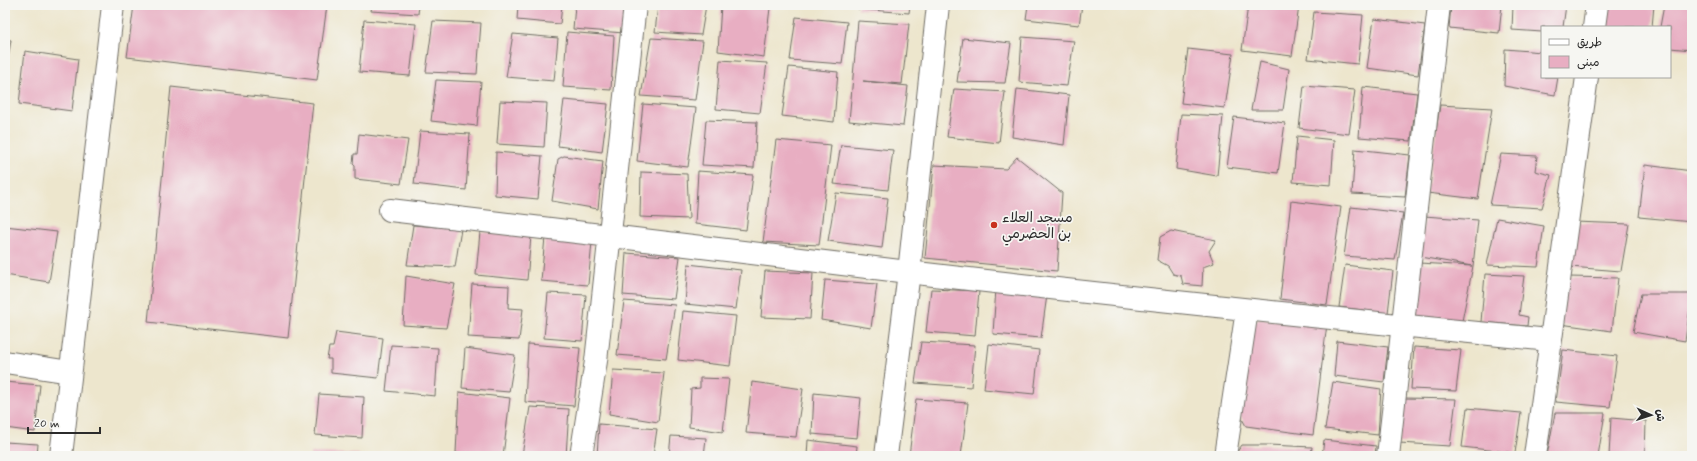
<svg xmlns="http://www.w3.org/2000/svg" width="1697" height="461" font-family="Mynerve,'Playpen Sans Arabic',sans-serif">
  <style>
    .building { fill: #e8aec2 }
    .lines { fill: none; stroke-linecap: round; stroke-linejoin: round }
    .street-casing { stroke: #6f6c64; stroke-width: 24 }
    .street { stroke: #fff; stroke-width: 22 }
    .poi-dot { fill: #c8321e; stroke: #f6f6f2; stroke-width: 1.5 }
    .labels { text-anchor: middle; stroke-width: 3.5; stroke-linejoin: round; paint-order: stroke }
    .poi-label { font-size: 14px; fill: #2b2b2b; stroke: #f6f6f2; text-anchor: start }
  </style>
  <rect width="100%" height="100%" fill="#f6f6f2"/>
  <filter id="ink" filterUnits="userSpaceOnUse"><feTurbulence type="fractalNoise" baseFrequency=".025" numOctaves="2"/><feDisplacementMap in="SourceGraphic" scale="8" xChannelSelector="R" yChannelSelector="G"/><feConvolveMatrix kernelMatrix="1 2 1 2 8 2 1 2 1" color-interpolation-filters="sRGB"/></filter>
  <filter id="wash" filterUnits="userSpaceOnUse"><feTurbulence type="fractalNoise" baseFrequency=".012" numOctaves="4" result="noise"/><feDisplacementMap in="SourceGraphic" scale="16" xChannelSelector="R" yChannelSelector="G"/><feGaussianBlur stdDeviation="0.9" result="paint"/><feColorMatrix in="noise" values="0 0 0 0 0 0 0 0 0 0 0 0 0 0 0 0 0 1.4 0 .05"/><feComposite in="paint" operator="in"/></filter>
  <g filter="url(#wash)">
    <rect width="100%" height="100%" fill="#ede6cd"/>
    <g id="blocks">
      <g class="building">
        <polygon points="134,5 327,5 317,80 127,57"/>
        <polygon points="372,5 419,5 418,14 371,11"/>
        <polygon points="518,5 562,5 560,24 517,20"/>
        <polygon points="575,5 626,5 624,33 573,29"/>
        <polygon points="658,5 706,5 701,35 655,32"/>
        <polygon points="721,5 770,8 764,57 718,51"/>
        <polygon points="859,5 910,5 909,13 858,9"/>
        <polygon points="1028,5 1082,5 1079,25 1026,19"/>
        <polygon points="1248,5 1299,6 1292,56 1242,50"/>
        <polygon points="1451,5 1502,5 1499,33 1449,28"/>
        <polygon points="1513,5 1566,5 1563,27 1542,27 1542,32 1512,30"/>
        <polygon points="1598,5 1654,5 1652,27 1596,27"/>
        <polygon points="1664,5 1692,5 1692,50 1670,48 1670,27 1660,27"/>
        <polygon points="1314,12 1363,15 1358,64 1308,59"/>
        <polygon points="796,17 847,22 842,64 790,60"/>
        <polygon points="1374,19 1425,25 1418,75 1367,68"/>
        <polygon points="364,20 416,24 410,76 359,72"/>
        <polygon points="433,21 481,23 477,74 426,72"/>
        <polygon points="858,21 909,24 902,84 863,81 908,86 903,126 849,121"/>
        <polygon points="567,32 614,36 611,90 563,87"/>
        <polygon points="513,34 558,38 554,81 506,77"/>
        <polygon points="1022,37 1074,41 1067,86 1019,82"/>
        <polygon points="651,38 703,41 695,100 641,96"/>
        <polygon points="963,38 1011,43 1005,83 957,82"/>
        <polygon points="5,39 11,40 6,71 5,71"/>
        <polygon points="1188,49 1233,54 1225,108 1181,103"/>
        <polygon points="1505,49 1542,52 1542,77 1558,77 1555,95 1504,86"/>
        <polygon points="25,51 78,59 72,111 19,104"/>
        <polygon points="720,60 767,63 760,113 716,109"/>
        <polygon points="1260,62 1289,69 1283,110 1251,110"/>
        <polygon points="789,67 838,72 834,122 782,116"/>
        <polygon points="436,80 481,82 477,126 431,121"/>
        <polygon points="1304,86 1355,90 1349,134 1299,128"/>
        <polygon points="171,87 313,103 288,338 148,322"/>
        <polygon points="1363,87 1417,93 1411,141 1359,137"/>
        <polygon points="954,89 1005,92 999,143 947,137"/>
        <polygon points="1017,89 1069,95 1064,145 1012,137"/>
        <polygon points="564,100 608,104 602,152 558,146"/>
        <polygon points="500,101 547,103 544,147 497,144"/>
        <polygon points="643,104 696,108 688,167 637,161"/>
        <polygon points="1440,105 1492,108 1478,199 1427,193"/>
        <polygon points="1181,114 1223,116 1217,176 1176,169"/>
        <polygon points="1234,117 1285,123 1278,173 1227,167"/>
        <polygon points="706,120 757,122 754,168 702,165"/>
        <polygon points="420,131 470,134 466,190 414,184"/>
        <polygon points="359,134 408,140 401,184 355,179 355,166 353,164 354,154 357,154"/>
        <polygon points="1297,136 1334,140 1331,185 1293,182"/>
        <polygon points="776,140 831,145 819,245 763,242"/>
        <polygon points="841,145 893,150 888,190 834,184"/>
        <polygon points="1355,149 1410,155 1405,197 1352,194"/>
        <polygon points="496,152 542,156 538,199 495,195"/>
        <polygon points="1501,154 1537,156 1535,171 1551,175 1542,208 1490,205"/>
        <polygon points="564,156 603,161 598,209 552,201 558,159"/>
        <polygon points="1017,157 1062,193 1057,271 925,258 934,165 1006,169"/>
        <polygon points="1645,165 1692,171 1692,222 1639,217"/>
        <polygon points="698,171 753,175 746,230 695,224"/>
        <polygon points="641,172 687,174 689,219 640,217"/>
        <polygon points="836,193 888,198 882,248 828,241"/>
        <polygon points="1291,201 1341,207 1327,305 1280,299"/>
        <polygon points="1351,207 1403,213 1395,260 1344,256"/>
        <polygon points="1424,216 1478,220 1473,266 1462,321 1414,318 1419,263 1472,266 1420,257"/>
        <polygon points="1497,218 1544,226 1538,267 1487,265"/>
        <polygon points="437,222 461,229 455,267 407,265 413,225 437,227"/>
        <polygon points="1575,222 1629,224 1621,271 1570,267"/>
        <polygon points="5,226 57,232 49,282 5,275"/>
        <polygon points="1171,231 1216,240 1209,251 1214,263 1203,267 1202,286 1183,284 1181,276 1173,274 1168,266 1157,260 1160,237"/>
        <polygon points="480,232 531,236 527,280 476,275"/>
        <polygon points="545,237 592,242 588,285 541,281"/>
        <polygon points="626,253 680,257 674,299 623,295"/>
        <polygon points="688,264 741,270 736,309 685,304"/>
        <polygon points="1345,265 1393,271 1388,313 1339,307"/>
        <polygon points="765,271 813,273 810,319 761,317"/>
        <polygon points="1485,274 1524,276 1519,315 1528,317 1527,326 1481,322"/>
        <polygon points="406,276 455,284 446,328 403,325"/>
        <polygon points="1568,277 1618,278 1612,331 1560,324"/>
        <polygon points="825,280 877,284 871,328 821,320"/>
        <polygon points="472,284 509,286 508,308 523,309 519,340 468,337"/>
        <polygon points="996,288 1047,295 1041,338 993,334"/>
        <polygon points="931,289 979,291 975,336 926,332"/>
        <polygon points="548,293 586,295 582,341 544,338"/>
        <polygon points="1641,294 1692,294 1685,341 1633,332"/>
        <polygon points="624,301 675,305 666,359 617,355"/>
        <polygon points="683,311 736,316 730,366 678,360"/>
        <polygon points="1259,319 1327,324 1313,435 1246,426 1236,408 1248,328"/>
        <polygon points="336,332 383,338 378,378 331,373 331,359 327,359 329,347 333,347"/>
        <polygon points="1337,341 1388,347 1384,382 1334,376"/>
        <polygon points="921,342 975,345 971,387 915,383"/>
        <polygon points="528,344 580,348 574,406 525,402"/>
        <polygon points="989,344 1039,350 1034,394 984,389"/>
        <polygon points="391,345 438,348 435,396 386,391"/>
        <polygon points="1414,347 1461,350 1456,391 1411,389"/>
        <polygon points="465,348 515,355 509,392 462,388"/>
        <polygon points="1563,350 1617,356 1610,407 1556,402"/>
        <polygon points="613,370 664,373 658,422 609,414"/>
        <polygon points="700,378 729,379 723,432 689,427 691,389 700,388"/>
        <polygon points="5,382 40,385 35,432 5,428"/>
        <polygon points="752,382 803,389 796,437 746,433"/>
        <polygon points="1333,382 1381,389 1378,435 1325,429"/>
        <polygon points="459,392 510,398 503,456 477,456 456,453"/>
        <polygon points="814,393 861,398 857,438 812,434"/>
        <polygon points="319,394 364,397 362,438 315,435"/>
        <polygon points="1404,398 1456,399 1450,446 1399,443"/>
        <polygon points="916,399 968,403 961,456 909,456"/>
        <polygon points="530,407 569,409 566,456 522,455"/>
        <polygon points="1467,408 1521,413 1515,453 1462,447"/>
        <polygon points="1555,413 1605,413 1598,456 1547,456"/>
        <polygon points="1611,418 1646,421 1645,456 1609,456"/>
        <polygon points="599,424 657,429 653,456 597,456"/>
        <polygon points="671,436 706,438 704,456 669,456"/>
        <polygon points="808,440 857,446 856,456 807,456"/>
        <polygon points="1324,440 1376,446 1375,456 1322,456"/>
        <polygon points="5,442 38,444 37,456 5,456"/>
        <polygon points="1242,445 1268,445 1312,447 1311,456 1234,456"/>
        <polygon points="311,453 359,454 359,456 310,456"/>
      </g>
    </g>
  </g>
  <g filter="url(#ink)">
    <use href="#blocks" fill-opacity="0" stroke="#6f6c64" stroke-width="1"/>
    <g class="lines">
      <defs>
        <g id="street">
          <polyline points="1594,27 1597,5"/>
          <path d="M390,210C563,230 735,251 908,272C1122,297 1336,319 1550,340"/>
          <polyline points="5,362 70,372"/>
          <polyline points="61,456 113,5"/>
          <polyline points="581,456 596,361 635,5"/>
          <polyline points="886,456 909,272 938,5"/>
          <polyline points="1225,456 1247,310"/>
          <polyline points="1388,456 1439,5"/>
          <polyline points="1535,456 1587,77"/>
        </g>
      </defs>
      <use href="#street" class="street-casing"/>
      <use href="#street" class="street"/>
    </g>
  </g>
  <circle class="poi-dot" cx="994" cy="225" r="4"/>
  <g class="labels">
    <g class="poi-label">
      <text x="1002" y="222">مسجد العلاء<tspan x="1002" dy="16">بن الحضرمي</tspan></text>
    </g>
  </g>
  <rect width="1697" height="461" fill="none" stroke="#f6f6f2" stroke-width="20"/>
  <rect x="1541" y="26" width="130" height="52" fill="#f6f6f2" stroke="#a5a5a2"/>
  <rect x="1549" y="39" width="20" height="6" fill="#ffffff" stroke="#a5a5a2"/>
  <text x="1577" y="46" font-size="12" fill="#2b2b2b">طريق</text>
  <rect x="1549" y="56" width="20" height="12" fill="#e8aec2" stroke="#a5a5a2"/>
  <text x="1577" y="66" font-size="12" fill="#2b2b2b">مبنى</text>
  <g transform="translate(1651 415) rotate(93)" stroke="#f6f6f2" stroke-width="3" paint-order="stroke">
  <path d="M0-3L7 15L0 10L-7 15Z" fill="#2b2b2b"/>
  <text y="-6" font-size="11" font-weight="bold" text-anchor="middle" fill="#2b2b2b">ش</text>
  </g>
  <path d="M28 427v6h72v-6" fill="none" stroke="#2b2b2b" stroke-width="2"/>
  <text x="34" y="427" font-size="12" fill="#2b2b2b" stroke="#f6f6f2" stroke-width="3" paint-order="stroke">20 m</text>
</svg>
